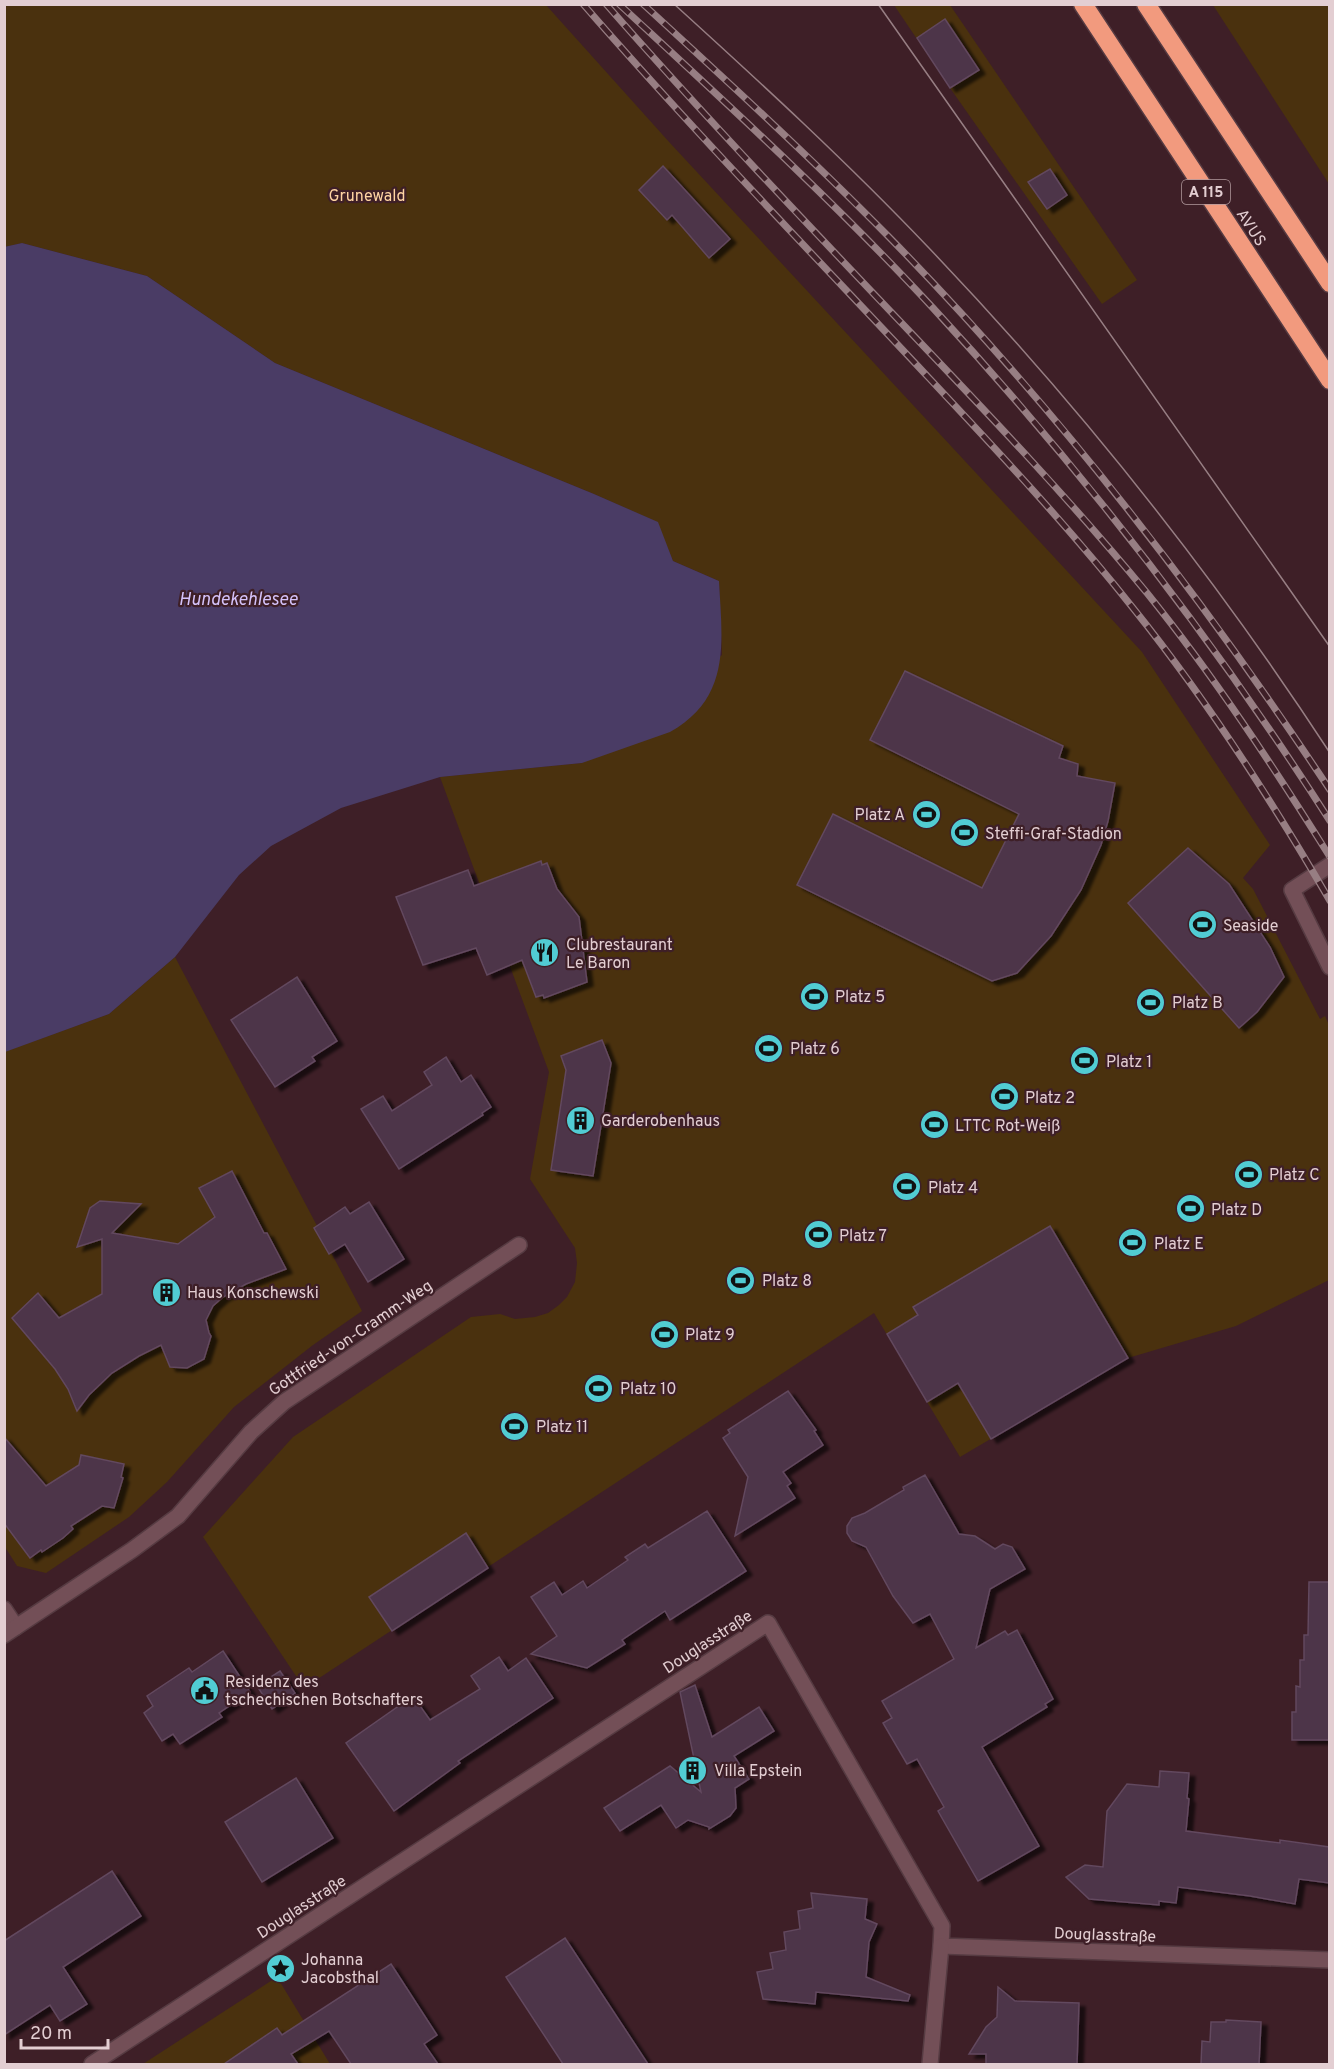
<svg xmlns="http://www.w3.org/2000/svg" width="1334" height="2069" font-family="Overpass,sans-serif">
  <style>
    .green { fill: #4a310e }
    .water { fill: #4a3c65 }
    .building { fill: #4d3449; stroke: #62485e; stroke-width: 1.5; filter: url(#shadow) }
    .lines { fill: none; stroke-linecap: round; stroke-linejoin: round }
    .minor-casing { stroke: #563b42; stroke-width: 18 }
    .highway-casing { stroke: #563b42; stroke-width: 21 }
    .minor { stroke: #734f57; stroke-width: 15 }
    .highway { stroke: #f29a7e; stroke-width: 18 }
    .tram { stroke: #977e83; stroke-width: 1.5 }
    .rail-casing { stroke: #977e83; stroke-width: 7 }
    .rail { stroke: #3e1f27; stroke-width: 4.5; stroke-dasharray: 14; stroke-linecap: butt }
    .labels { text-anchor: middle; stroke-width: 4.5; stroke-linejoin: round; paint-order: stroke }
    .shield { fill: #3e1f27; stroke: #b29a9f; stroke-width: 1.5 }
    .shield-label { font-size: 15px; font-weight: bold; fill: #e3ced2 }
    .park-label { font-size: 16px; fill: #ffd4a3; stroke: #3e1f27 }
    .street-label { font-size: 16px; fill: #e3ced2; stroke: #3e1f27 }
    .poi-label { font-size: 16px; fill: #e3ced2; stroke: #3e1f27; text-anchor: start }
    .water-label { font-size: 18px; font-style: italic; fill: #d4c2fa; stroke: #3e1f27 }
  </style>
  <defs>
    <filter id="shadow"><feDropShadow dx="6" dy="4" stdDeviation="1.5" flood-color="#0009"/></filter>
  </defs>
  <rect width="100%" height="100%" fill="#3e1f27"/>
  <g class="green">
    <polygon points="5,5 546,5 670,143 1142,652 1270,845 1243,878 1253,889 1320,1019 1325,1016 1329,1025 1329,1280 1236,1326 1128,1358 960,1457 874,1313 304,1688 203,1537 293,1437 471,1317 500,1314 515,1319 535,1317 548,1313 559,1305 567,1297 575,1282 577,1263 575,1248 530,1179 549,1072 440,777 582,763 722,655 719,581 673,561 657,522 594,494 275,363 147,276 22,243 5,247"/>
    <polygon points="894,5 950,5 1137,280 1102,304 950,88"/>
    <polygon points="1213,5 1329,5 1329,184"/>
    <polygon points="175,957 362,1311 313,1345 234,1407 167,1482 129,1517 46,1573 17,1566 5,1547 4,1052 109,1014"/>
    <polygon points="277,1977 330,2064 143,2064"/>
  </g>
  <path class="water" d="M22,243L147,276L275,363L594,494L658,522L673,561L719,581C722,641 732,697 670,732L582,763L440,777L341,808L271,846L239,875L175,957L109,1014L5,1052L4,247Z"/>
  <g class="building">
    <polygon points="945,19 979,70 950,88 917,38"/>
    <polygon points="663,166 730,239 709,258 672,215 667,220 639,190"/>
    <polygon points="1050,169 1067,195 1047,209 1028,182"/>
    <polygon points="905,671 1063,746 1059,758 1078,764 1077,776 1115,783 1108,821 1101,845 1081,890 1051,936 1017,973 992,981 797,885 833,814 982,888 1019,814 870,740"/>
    <polygon points="1188,848 1229,884 1270,947 1284,977 1257,1012 1239,1028 1128,903"/>
    <polygon points="541,861 542,865 547,863 557,889 579,917 587,982 544,998 543,995 536,997 522,960 487,975 476,948 423,965 396,897 468,870 474,886"/>
    <polygon points="297,977 337,1041 312,1057 315,1061 275,1087 231,1020"/>
    <polygon points="602,1040 611,1063 593,1176 551,1170 566,1070 561,1056"/>
    <polygon points="446,1057 461,1082 471,1075 491,1107 482,1113 483,1115 399,1169 361,1109 383,1096 392,1111 432,1085 424,1072"/>
    <polygon points="232,1171 264,1233 267,1233 286,1269 246,1284 223,1297 213,1306 206,1320 209,1333 211,1336 204,1359 187,1368 170,1367 161,1345 139,1356 112,1373 89,1395 77,1411 68,1389 55,1369 12,1318 38,1293 59,1318 102,1294 102,1239 77,1247 90,1208 100,1201 141,1204 112,1233 178,1244 215,1217 199,1188"/>
    <polygon points="369,1202 404,1259 368,1282 345,1244 329,1254 314,1228 345,1207 350,1214"/>
    <polygon points="1050,1226 1128,1358 991,1439 958,1383 927,1402 887,1334 918,1315 913,1307"/>
    <polygon points="788,1391 816,1430 814,1431 823,1445 783,1472 791,1483 787,1486 795,1498 735,1536 748,1477 723,1438 730,1433 728,1430"/>
    <polygon points="4,1437 46,1486 79,1465 81,1455 124,1464 121,1477 123,1478 114,1508 102,1506 71,1526 73,1529 63,1538 42,1552 41,1550 30,1558 4,1523"/>
    <polygon points="925,1475 959,1534 975,1536 995,1549 1003,1544 1012,1547 1025,1569 990,1589 976,1648 1005,1631 1008,1635 1017,1630 1053,1699 1045,1704 1047,1707 982,1747 1039,1846 978,1881 938,1811 944,1807 917,1759 907,1764 883,1723 892,1718 882,1701 954,1659 930,1614 913,1623 893,1596 866,1547 852,1541 847,1533 847,1526 852,1518 865,1513 904,1490 903,1487"/>
    <polygon points="707,1511 746,1571 670,1620 665,1611 622,1640 625,1644 587,1668 531,1654 557,1636 531,1597 554,1582 562,1595 583,1581 587,1588 628,1560 625,1557 645,1544 648,1548"/>
    <polygon points="466,1533 488,1568 392,1631 369,1597"/>
    <polygon points="1309,1582 1329,1582 1329,1740 1292,1740 1292,1712 1296,1712 1296,1686 1300,1687 1300,1660 1304,1660 1304,1635 1308,1635"/>
    <polygon points="223,1651 250,1692 219,1713 222,1717 180,1744 173,1734 162,1741 144,1713 153,1706 147,1696 189,1668 192,1672"/>
    <polygon points="499,1657 508,1671 526,1658 553,1698 458,1761 460,1763 394,1811 346,1743 413,1696 430,1720 480,1689 471,1676"/>
    <polygon points="280,1671 295,1693 272,1709 257,1686"/>
    <polygon points="695,1685 712,1737 759,1707 774,1731 734,1756 749,1779 735,1788 736,1808 730,1816 709,1829 709,1827 688,1820 676,1828 661,1805 620,1831 604,1808 670,1766 701,1792 680,1692"/>
    <polygon points="1160,1771 1189,1773 1187,1798 1189,1799 1186,1831 1280,1843 1280,1840 1329,1847 1329,1883 1299,1879 1295,1904 1250,1896 1178,1887 1176,1903 1159,1901 1159,1905 1089,1899 1066,1877 1085,1865 1103,1867 1107,1811 1127,1784 1159,1787"/>
    <polygon points="296,1778 333,1838 262,1882 225,1822"/>
    <polygon points="112,1871 141,1916 63,1967 87,2004 60,2021 50,2005 4,2035 4,1941"/>
    <polygon points="811,1893 867,1899 865,1919 877,1924 869,1942 866,1977 910,1995 908,2001 816,1992 815,2004 763,1999 757,1972 773,1969 770,1953 786,1950 784,1932 800,1929 798,1911 813,1908"/>
    <polygon points="565,1938 648,2064 563,2064 506,1977"/>
    <polygon points="391,1964 437,2035 424,2044 438,2064 351,2064 329,2031 291,2054 298,2064 224,2064 277,2028 282,2035"/>
    <polygon points="998,1987 1015,2001 1079,2003 1077,2064 986,2064 986,2054 969,2054 986,2027 997,2017"/>
    <polygon points="1226,2020 1261,2022 1259,2064 1201,2064 1202,2041 1210,2042 1211,2022 1226,2022"/>
  </g>
  <g class="lines">
    <defs>
      <g id="minor">
        <polyline points="1330,865 1292,890 1330,967"/>
        <polyline points="4,1609 16,1627"/>
        <polyline points="4,1635 132,1550 178,1516 251,1432 284,1402 519,1245"/>
        <polyline points="92,2064 768,1623 942,1926 941,1946 1330,1960"/>
        <polyline points="930,2064 941,1946"/>
      </g>
      <g id="highway">
        <polyline points="1083,4 1330,380"/>
        <polyline points="1146,4 1330,283"/>
      </g>
    </defs>
    <use href="#minor" class="minor-casing"/>
    <use href="#highway" class="highway-casing"/>
    <use href="#minor" class="minor"/>
    <use href="#highway" class="highway"/>
    <g class="tram">
      <path d="M674,4C761,83 847,162 928,247C1077,403 1212,572 1330,753"/>
      <polyline points="878,4 1330,647"/>
    </g>
    <defs>
      <g id="rail">
        <path d="M583,4C690,127 803,244 914,362C989,442 1065,522 1133,608C1207,700 1271,799 1330,901"/>
        <path d="M606,4C705,117 809,226 913,335C993,419 1073,503 1147,593C1214,676 1273,766 1330,857"/>
        <path d="M619,4C726,103 834,201 933,308C1080,467 1213,638 1330,821"/>
        <path d="M643,4C726,80 809,156 888,236C1054,405 1199,592 1330,790"/>
      </g>
    </defs>
    <use href="#rail" class="rail-casing"/>
    <use href="#rail" class="rail"/>
  </g>
  <defs>
    <symbol id="stadium-disc" viewBox="-11 -11 22 22"><circle r="9.5" fill="#51ccd3" stroke="#3e1f27"/><path d="M0-5a6.5 5 0 1 0 0 10a6.5 5 0 1 0 0-10ZM-3.5-1.8h7v3.6h-7Z" fill="#111"/></symbol>
    <symbol id="restaurant-disc" viewBox="-11 -11 22 22"><circle r="9.5" fill="#51ccd3" stroke="#3e1f27"/><path d="M-5-6h1v4h1v-4h1v4h1v-4h1v5L-1.5 .5V6h-2V.5L-5-1ZM5-6V6H3V1.5H1.5Q1.5-4 5-6Z" fill="#111"/></symbol>
    <symbol id="building-disc" viewBox="-11 -11 22 22"><circle r="9.5" fill="#51ccd3" stroke="#3e1f27"/><path d="M-4-6H4V6H1V3H-1V6H-4ZM-2.5-4.3h1.7v1.8h-1.7ZM.8-4.3h1.7v1.8H.8ZM-2.5-1h1.7V.8h-1.7ZM.8-1h1.7V.8H.8Z" fill="#111"/></symbol>
    <symbol id="civic-disc" viewBox="-11 -11 22 22"><circle r="9.5" fill="#51ccd3" stroke="#3e1f27"/><path d="M-.6-6.5H3V-4.5H.6V-3L4-1V1h2V6H-6V1h2V-1L-.6-3ZM-1.2 2.5V6h2.4V2.5Z" fill="#111"/></symbol>
    <symbol id="sight-disc" viewBox="-11 -11 22 22"><circle r="9.5" fill="#51ccd3" stroke="#3e1f27"/><path d="M0-6L1.8-2.2L6-1.7L2.9 1.2L3.7 5.4L0 3.3L-3.7 5.4L-2.9 1.2L-6-1.7L-1.8-2.2Z" fill="#111"/></symbol>
  </defs>
  <g fill-rule="evenodd">
    <use href="#stadium-disc" x="910" y="798" width="33" height="33"/>
    <use href="#stadium-disc" x="948" y="816" width="33" height="33"/>
    <use href="#stadium-disc" x="1186" y="908" width="33" height="33"/>
    <use href="#restaurant-disc" x="528" y="936" width="33" height="33"/>
    <use href="#stadium-disc" x="798" y="980" width="33" height="33"/>
    <use href="#stadium-disc" x="1134" y="986" width="33" height="33"/>
    <use href="#stadium-disc" x="752" y="1032" width="33" height="33"/>
    <use href="#stadium-disc" x="1068" y="1044" width="33" height="33"/>
    <use href="#stadium-disc" x="988" y="1080" width="33" height="33"/>
    <use href="#building-disc" x="564" y="1104" width="33" height="33"/>
    <use href="#stadium-disc" x="918" y="1108" width="33" height="33"/>
    <use href="#stadium-disc" x="1232" y="1158" width="33" height="33"/>
    <use href="#stadium-disc" x="890" y="1170" width="33" height="33"/>
    <use href="#stadium-disc" x="1174" y="1192" width="33" height="33"/>
    <use href="#stadium-disc" x="802" y="1218" width="33" height="33"/>
    <use href="#stadium-disc" x="1116" y="1226" width="33" height="33"/>
    <use href="#stadium-disc" x="724" y="1264" width="33" height="33"/>
    <use href="#building-disc" x="150" y="1276" width="33" height="33"/>
    <use href="#stadium-disc" x="648" y="1318" width="33" height="33"/>
    <use href="#stadium-disc" x="582" y="1372" width="33" height="33"/>
    <use href="#stadium-disc" x="498" y="1410" width="33" height="33"/>
    <use href="#civic-disc" x="188" y="1674" width="33" height="33"/>
    <use href="#building-disc" x="676" y="1754" width="33" height="33"/>
    <use href="#sight-disc" x="264" y="1952" width="33" height="33"/>
  </g>
  <g class="labels">
    <rect class="shield" x="1182" y="180" width="48" height="24" rx="4.5"/>
    <g class="shield-label">
      <text x="1206" y="197">A 115</text>
    </g>
    <g class="park-label">
      <text x="367" y="201">Grunewald</text>
    </g>
    <g class="street-label">
      <text transform="translate(1252 227) rotate(57)" y="6">AVUS</text>
      <text transform="translate(350 1337) rotate(-34)" y="6">Gottfried-von-Cramm-Weg</text>
      <text transform="translate(707 1641) rotate(-33)" y="6">Douglasstraße</text>
      <text transform="translate(301 1906) rotate(-33)" y="6">Douglasstraße</text>
      <text transform="translate(1105 1934) rotate(2)" y="6">Douglasstraße</text>
    </g>
    <g class="poi-label">
      <text x="905" y="820" text-anchor="end">Platz A</text>
      <text x="985" y="839">Steffi-Graf-Stadion</text>
      <text x="1223" y="931">Seaside</text>
      <text x="566" y="950">Clubrestaurant<tspan x="566" dy="18">Le Baron</tspan></text>
      <text x="835" y="1002">Platz 5</text>
      <text x="1172" y="1008">Platz B</text>
      <text x="790" y="1054">Platz 6</text>
      <text x="1106" y="1067">Platz 1</text>
      <text x="1025" y="1103">Platz 2</text>
      <text x="601" y="1126">Garderobenhaus</text>
      <text x="955" y="1131">LTTC Rot-Weiß</text>
      <text x="1269" y="1180">Platz C</text>
      <text x="928" y="1193">Platz 4</text>
      <text x="1211" y="1215">Platz D</text>
      <text x="839" y="1241">Platz 7</text>
      <text x="1154" y="1249">Platz E</text>
      <text x="762" y="1286">Platz 8</text>
      <text x="187" y="1298">Haus Konschewski</text>
      <text x="685" y="1340">Platz 9</text>
      <text x="620" y="1394">Platz 10</text>
      <text x="536" y="1432">Platz 11</text>
      <text x="225" y="1687">Residenz des<tspan x="225" dy="18">tschechischen Botschafters</tspan></text>
      <text x="714" y="1776">Villa Epstein</text>
      <text x="301" y="1965">Johanna<tspan x="301" dy="18">Jacobsthal</tspan></text>
    </g>
    <g class="water-label">
      <text x="238" y="605">Hundekehlesee</text>
    </g>
  </g>
  <rect width="1334" height="2069" fill="none" stroke="#e3ced2" stroke-width="12"/>
  <path d="M21 2039v9h87v-9" fill="none" stroke="#e3ced2" stroke-width="3"/>
  <text x="30" y="2039" font-size="18" fill="#e3ced2" stroke="#3e1f27" stroke-width="4.5" paint-order="stroke">20 m</text>
</svg>
